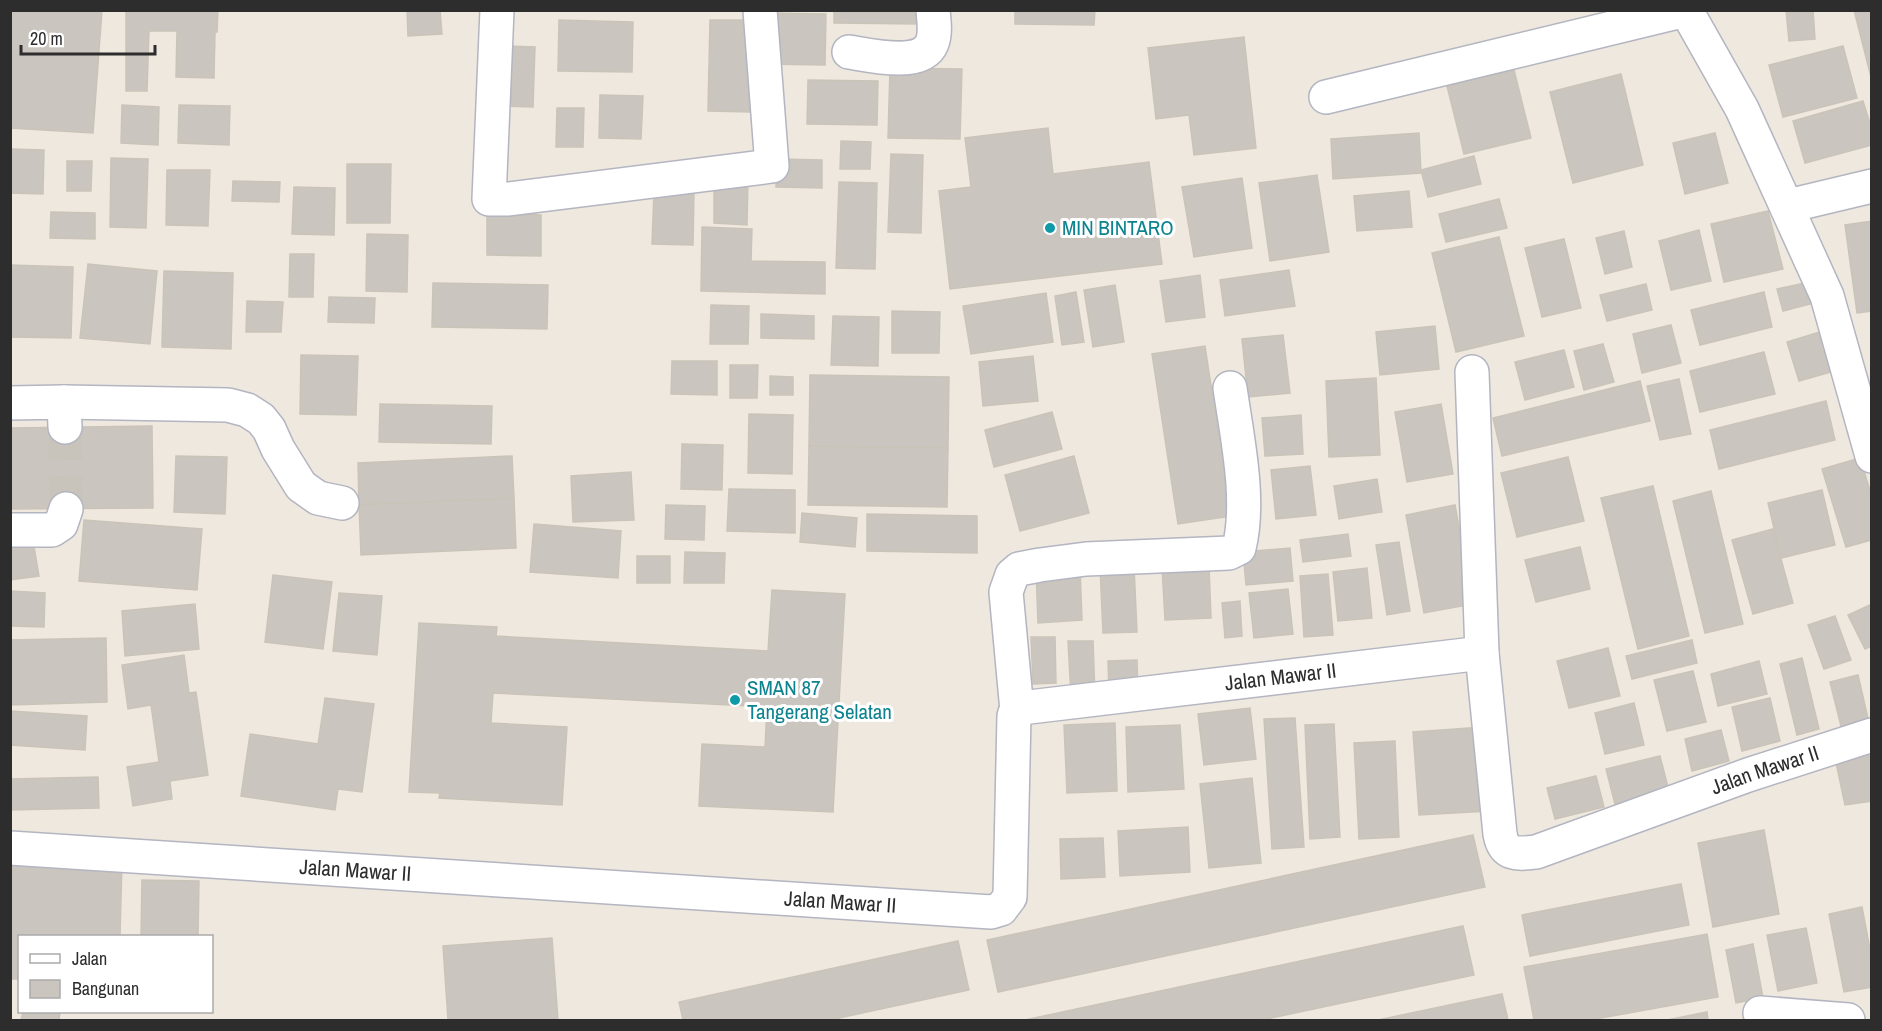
<svg xmlns="http://www.w3.org/2000/svg" width="1882" height="1031" font-family="'Archivo Narrow',sans-serif">
  <style>
    .building { fill: #cac5be; stroke: #cac4b8; stroke-width: 1.5 }
    .lines { fill: none; stroke-linecap: round; stroke-linejoin: round }
    .minor-tunnel { stroke: #c8c3bb; stroke-width: 33; stroke-dasharray: 33 16; stroke-linecap: butt }
    .minor-casing { stroke: #b3b5c1; stroke-width: 36 }
    .minor { stroke: #fff; stroke-width: 33 }
    .culture-dot { fill: #0f9aa8; stroke: #fff; stroke-width: 2 }
    .labels { text-anchor: middle; stroke-width: 6; stroke-linejoin: round; paint-order: stroke }
    .culture-label { font-size: 21px; fill: #0d838f; stroke: #fff; text-anchor: start }
    .street-label { font-size: 21px; fill: #2d2d2d; stroke: #fff }
  </style>
  <rect width="100%" height="100%" fill="#efe8df"/>
  <g class="building">
    <polygon points="10,10 102,10 93,133 10,128"/>
    <polygon points="126,10 218,10 217,32 215,32 214,78 176,77 177,31 149,31 147,91 126,91"/>
    <polygon points="407,10 440,10 442,34 408,36"/>
    <polygon points="834,10 919,10 919,24 834,23"/>
    <polygon points="1015,10 1095,10 1094,25 1015,24"/>
    <polygon points="1786,10 1813,10 1815,39 1789,41"/>
    <polygon points="1854,10 1872,10 1872,81"/>
    <polygon points="766,13 826,14 825,65 764,64"/>
    <polygon points="559,20 633,22 632,72 558,71"/>
    <polygon points="710,20 753,20 750,112 708,111"/>
    <polygon points="1244,37 1256,148 1194,155 1189,115 1156,119 1148,48"/>
    <polygon points="505,46 535,47 533,107 504,106"/>
    <polygon points="1843,46 1857,98 1783,117 1769,65"/>
    <polygon points="890,68 962,69 960,139 888,138"/>
    <polygon points="1514,70 1531,138 1464,154 1447,86"/>
    <polygon points="1621,74 1643,165 1573,183 1550,92"/>
    <polygon points="808,80 878,81 877,125 807,124"/>
    <polygon points="600,95 643,96 641,139 599,138"/>
    <polygon points="1863,101 1872,130 1872,145 1805,163 1793,121"/>
    <polygon points="122,105 159,107 158,145 121,143"/>
    <polygon points="179,105 230,106 229,145 178,143"/>
    <polygon points="557,108 584,108 583,147 556,147"/>
    <polygon points="1048,128 1053,174 1149,162 1162,264 950,289 939,191 971,187 965,138"/>
    <polygon points="1419,133 1421,173 1333,179 1331,139"/>
    <polygon points="1715,133 1728,183 1685,194 1673,143"/>
    <polygon points="841,141 871,142 870,169 840,169"/>
    <polygon points="10,149 44,150 43,194 10,193"/>
    <polygon points="891,154 923,155 921,233 888,232"/>
    <polygon points="1474,156 1481,184 1428,197 1421,170"/>
    <polygon points="111,158 148,159 146,228 110,227"/>
    <polygon points="777,159 822,160 822,188 776,187"/>
    <polygon points="67,161 92,161 91,191 67,191"/>
    <polygon points="347,164 391,164 390,223 347,223"/>
    <polygon points="167,170 210,170 208,226 166,225"/>
    <polygon points="1317,175 1329,252 1270,261 1259,183"/>
    <polygon points="714,177 748,177 747,225 714,223"/>
    <polygon points="1242,178 1252,248 1194,257 1182,187"/>
    <polygon points="233,181 280,182 279,202 232,201"/>
    <polygon points="839,182 877,183 875,269 836,268"/>
    <polygon points="294,187 335,188 334,235 292,234"/>
    <polygon points="654,191 694,192 693,245 652,244"/>
    <polygon points="1409,191 1412,227 1357,231 1354,196"/>
    <polygon points="1499,199 1507,228 1446,242 1439,214"/>
    <polygon points="1768,211 1783,269 1724,282 1711,224"/>
    <polygon points="51,212 95,213 95,239 50,238"/>
    <polygon points="487,213 541,215 541,256 487,255"/>
    <polygon points="1872,221 1872,311 1857,313 1845,225"/>
    <polygon points="702,227 752,229 751,261 825,262 825,294 701,291"/>
    <polygon points="1699,230 1711,281 1671,290 1659,241"/>
    <polygon points="1624,231 1632,267 1605,274 1596,238"/>
    <polygon points="367,234 408,235 407,292 366,291"/>
    <polygon points="1499,237 1524,336 1456,352 1432,253"/>
    <polygon points="1564,239 1581,308 1542,317 1525,248"/>
    <polygon points="290,254 314,254 313,297 289,297"/>
    <polygon points="88,264 157,271 150,344 80,338"/>
    <polygon points="10,265 73,267 71,338 10,337"/>
    <polygon points="1289,270 1295,306 1225,316 1220,280"/>
    <polygon points="164,271 233,273 231,349 162,347"/>
    <polygon points="1200,275 1205,317 1166,322 1160,281"/>
    <polygon points="1810,282 1814,303 1783,311 1777,289"/>
    <polygon points="433,283 548,285 547,329 432,327"/>
    <polygon points="1646,284 1652,310 1607,321 1600,295"/>
    <polygon points="1115,285 1124,342 1093,347 1084,290"/>
    <polygon points="1076,292 1084,342 1062,345 1055,296"/>
    <polygon points="1764,292 1772,327 1700,345 1691,310"/>
    <polygon points="1046,293 1053,342 971,354 963,306"/>
    <polygon points="329,297 375,298 374,323 328,322"/>
    <polygon points="247,301 283,302 281,332 246,332"/>
    <polygon points="711,305 749,306 748,344 710,344"/>
    <polygon points="892,311 940,312 939,353 892,353"/>
    <polygon points="761,314 814,316 814,339 761,338"/>
    <polygon points="833,316 879,317 878,366 831,365"/>
    <polygon points="1671,325 1681,363 1642,373 1633,334"/>
    <polygon points="1435,326 1439,369 1380,375 1376,332"/>
    <polygon points="1833,328 1845,368 1799,381 1787,342"/>
    <polygon points="1283,335 1290,393 1248,397 1242,339"/>
    <polygon points="1603,344 1614,382 1584,390 1574,351"/>
    <polygon points="1205,346 1231,516 1178,524 1152,354"/>
    <polygon points="1564,350 1574,387 1525,400 1515,362"/>
    <polygon points="1764,352 1775,394 1700,412 1690,371"/>
    <polygon points="301,355 358,356 356,415 300,414"/>
    <polygon points="1033,356 1038,401 983,406 979,362"/>
    <polygon points="672,361 717,361 717,395 671,394"/>
    <polygon points="730,365 758,365 757,398 730,398"/>
    <polygon points="810,375 949,377 948,448 809,446"/>
    <polygon points="770,376 793,377 793,395 770,395"/>
    <polygon points="1376,378 1380,455 1329,457 1326,381"/>
    <polygon points="1679,379 1691,434 1660,440 1647,386"/>
    <polygon points="1640,381 1650,421 1502,456 1493,418"/>
    <polygon points="1826,401 1835,440 1719,469 1710,430"/>
    <polygon points="380,404 492,406 491,444 379,442"/>
    <polygon points="1441,404 1453,474 1407,482 1395,412"/>
    <polygon points="1052,412 1062,449 994,467 985,430"/>
    <polygon points="749,414 793,415 792,474 748,473"/>
    <polygon points="1301,415 1303,454 1265,456 1262,418"/>
    <polygon points="152,426 153,508 10,509 10,428"/>
    <polygon points="682,444 723,445 722,490 681,489"/>
    <polygon points="809,446 948,448 947,507 808,505"/>
    <polygon points="176,456 227,457 225,514 174,512"/>
    <polygon points="512,456 514,498 359,505 358,463"/>
    <polygon points="1074,456 1089,513 1020,531 1005,475"/>
    <polygon points="1568,457 1584,521 1517,537 1501,473"/>
    <polygon points="1860,458 1872,497 1872,540 1846,547 1822,469"/>
    <polygon points="1310,466 1316,515 1276,519 1271,470"/>
    <polygon points="631,472 634,520 573,522 571,476"/>
    <polygon points="1377,479 1382,512 1339,519 1334,486"/>
    <polygon points="1653,486 1689,636 1638,649 1601,498"/>
    <polygon points="729,489 795,490 795,533 727,531"/>
    <polygon points="1822,490 1835,545 1781,558 1768,503"/>
    <polygon points="1711,491 1743,624 1705,633 1673,501"/>
    <polygon points="514,498 516,548 361,555 359,505"/>
    <polygon points="666,505 705,506 704,540 665,539"/>
    <polygon points="1455,505 1473,604 1424,613 1406,515"/>
    <polygon points="802,513 857,518 855,547 800,542"/>
    <polygon points="867,514 977,516 977,553 867,551"/>
    <polygon points="84,520 202,529 197,590 79,581"/>
    <polygon points="534,524 621,531 618,578 530,572"/>
    <polygon points="1773,529 1793,603 1753,614 1732,540"/>
    <polygon points="1348,534 1351,556 1303,562 1300,540"/>
    <polygon points="32,535 39,576 10,580 10,538"/>
    <polygon points="1399,542 1410,611 1387,615 1376,545"/>
    <polygon points="1580,547 1590,589 1536,602 1525,560"/>
    <polygon points="1290,548 1293,581 1246,585 1243,552"/>
    <polygon points="685,552 725,553 724,583 684,583"/>
    <rect x="637" y="556" width="33" height="27"/>
    <polygon points="1134,566 1137,632 1103,633 1100,567"/>
    <polygon points="1209,566 1211,618 1165,620 1162,567"/>
    <polygon points="1080,567 1082,620 1038,623 1036,569"/>
    <polygon points="1367,568 1372,618 1338,621 1333,572"/>
    <polygon points="1328,574 1333,635 1304,637 1300,576"/>
    <polygon points="273,575 332,582 323,649 265,642"/>
    <polygon points="1288,589 1293,634 1254,638 1249,593"/>
    <polygon points="772,590 845,594 833,812 699,806 702,744 765,747 767,707 493,693 491,723 567,727 562,805 439,798 440,793 409,792 419,623 497,627 496,636 768,651"/>
    <polygon points="10,591 45,593 44,627 10,626"/>
    <polygon points="339,593 382,596 377,655 333,651"/>
    <polygon points="1240,601 1242,636 1225,638 1222,603"/>
    <polygon points="195,604 199,649 125,656 122,611"/>
    <polygon points="1872,604 1872,646 1865,649 1848,615"/>
    <polygon points="1835,616 1851,660 1824,669 1808,625"/>
    <polygon points="1031,637 1055,637 1056,683 1033,684"/>
    <polygon points="106,638 107,702 10,705 10,640"/>
    <polygon points="1692,640 1697,663 1632,679 1626,656"/>
    <polygon points="1068,641 1093,641 1095,695 1071,696"/>
    <polygon points="1608,648 1620,696 1569,708 1557,661"/>
    <polygon points="184,655 189,693 196,692 208,775 170,781 172,799 133,806 127,767 159,762 151,705 128,709 122,665"/>
    <polygon points="1802,658 1819,729 1797,735 1780,664"/>
    <polygon points="1137,660 1138,691 1109,692 1108,661"/>
    <polygon points="1759,661 1767,694 1718,706 1711,674"/>
    <polygon points="1693,671 1706,722 1667,731 1654,680"/>
    <polygon points="1858,675 1869,723 1842,730 1830,682"/>
    <polygon points="325,698 374,704 362,792 338,789 335,810 241,796 250,734 318,744"/>
    <polygon points="1770,698 1780,741 1742,751 1732,707"/>
    <polygon points="1634,703 1644,745 1605,754 1595,713"/>
    <polygon points="1250,708 1256,759 1204,765 1198,714"/>
    <polygon points="10,711 87,716 85,750 10,745"/>
    <polygon points="1295,718 1304,847 1272,849 1264,719"/>
    <polygon points="1115,723 1117,791 1067,793 1064,725"/>
    <polygon points="1334,724 1340,837 1310,839 1305,725"/>
    <polygon points="1180,725 1184,789 1128,792 1126,727"/>
    <polygon points="1483,727 1489,811 1419,815 1413,732"/>
    <polygon points="1721,730 1729,761 1692,771 1685,739"/>
    <polygon points="1395,741 1399,837 1359,839 1354,743"/>
    <polygon points="1872,751 1872,801 1845,805 1835,758"/>
    <polygon points="1660,756 1669,791 1615,804 1606,769"/>
    <polygon points="1596,776 1604,807 1555,819 1547,788"/>
    <polygon points="98,777 99,808 10,810 10,779"/>
    <polygon points="1252,778 1261,863 1209,868 1200,784"/>
    <polygon points="1188,827 1190,872 1120,876 1118,831"/>
    <polygon points="1764,830 1779,914 1713,927 1698,843"/>
    <polygon points="1473,835 1485,887 998,992 987,940"/>
    <polygon points="1103,838 1105,877 1061,879 1060,839"/>
    <polygon points="10,859 122,861 120,936 20,936 20,979 10,979"/>
    <polygon points="142,880 199,881 198,936 141,936"/>
    <polygon points="1681,884 1689,925 1530,956 1522,915"/>
    <polygon points="1862,907 1872,960 1872,987 1844,992 1829,914"/>
    <polygon points="1463,926 1474,975 1262,1020 1025,1020"/>
    <polygon points="1806,928 1817,983 1778,991 1767,935"/>
    <polygon points="1707,934 1718,997 1590,1020 1534,1020 1524,967"/>
    <polygon points="552,938 558,1020 448,1020 443,946"/>
    <polygon points="958,941 969,990 830,1020 683,1020 679,1002"/>
    <polygon points="1753,944 1763,998 1736,1003 1726,950"/>
    <polygon points="1502,994 1508,1020 1378,1020"/>
    <polygon points="23,1012 60,1012 59,1020 21,1020"/>
    <polygon points="1707,1012 1708,1020 1667,1020"/>
  </g>
  <g class="lines">
    <polyline class="minor-tunnel" points="65,427 66,509"/>
    <defs>
      <g id="minor">
        <polyline points="497,10 489,199 509,199 772,166 760,10"/>
        <path d="M849,52C869,55 922,68 932,43C936,33 934,21 933,10"/>
        <polyline points="1326,97 1686,10 1742,109 1827,296 1872,456"/>
        <polyline points="1788,206 1872,186"/>
        <path id="s1" d="M1472,372L1482,653L1500,834C1504,856 1517,854 1536,852L1748,775L1872,735"/>
        <polyline points="64,402 228,405 247,410 261,419 269,429 278,449 301,486 318,498 342,503"/>
        <polyline points="10,403 64,402 65,427"/>
        <polyline points="10,530 52,530 61,524 66,509"/>
        <path d="M1017,711L1006,592L1012,575L1019,569L1040,565L1086,559L1229,553L1239,548C1251,500 1237,437 1230,388"/>
        <path id="s2" d="M10,848L991,912L1001,909L1010,897L1014,716L1015,713L1021,708L1482,653"/>
        <polyline points="1760,1013 1848,1020"/>
      </g>
    </defs>
    <use href="#minor" class="minor-casing"/>
    <use href="#minor" class="minor"/>
  </g>
  <g class="culture-dot">
    <circle cx="1050" cy="228" r="6"/>
    <circle cx="735" cy="700" r="6"/>
  </g>
  <g class="labels">
    <g class="culture-label">
      <text x="1062" y="235">MIN BINTARO</text>
      <text x="747" y="695">SMAN 87<tspan x="747" dy="24">Tangerang Selatan</tspan></text>
    </g>
    <g class="street-label">
      <text dy="7" stroke="none"><textPath href="#s2" startOffset="1462">Jalan Mawar II</textPath></text>
      <text dy="7" stroke="none"><textPath href="#s1" startOffset="753">Jalan Mawar II</textPath></text>
      <text dy="7" stroke="none"><textPath href="#s2" startOffset="346">Jalan Mawar II</textPath></text>
      <text dy="7" stroke="none"><textPath href="#s2" startOffset="832">Jalan Mawar II</textPath></text>
    </g>
  </g>
  <rect width="1882" height="1031" fill="none" stroke="#2d2d2d" stroke-width="24"/>
  <rect x="18" y="935" width="195" height="78" fill="#ffffff" stroke="#ababab" stroke-width="1.5"/>
  <rect x="30" y="954" width="30" height="9" fill="#ffffff" stroke="#ababab" stroke-width="1.5"/>
  <text x="72" y="965" font-size="18" fill="#2d2d2d">Jalan</text>
  <rect x="30" y="980" width="30" height="18" fill="#cac5be" stroke="#ababab" stroke-width="1.5"/>
  <text x="72" y="995" font-size="18" fill="#2d2d2d">Bangunan</text>
  <path d="M21 45v9h134v-9" fill="none" stroke="#2d2d2d" stroke-width="3"/>
  <text x="30" y="45" font-size="18" fill="#2d2d2d" stroke="#ffffff" stroke-width="4.5" paint-order="stroke">20 m</text>
</svg>
